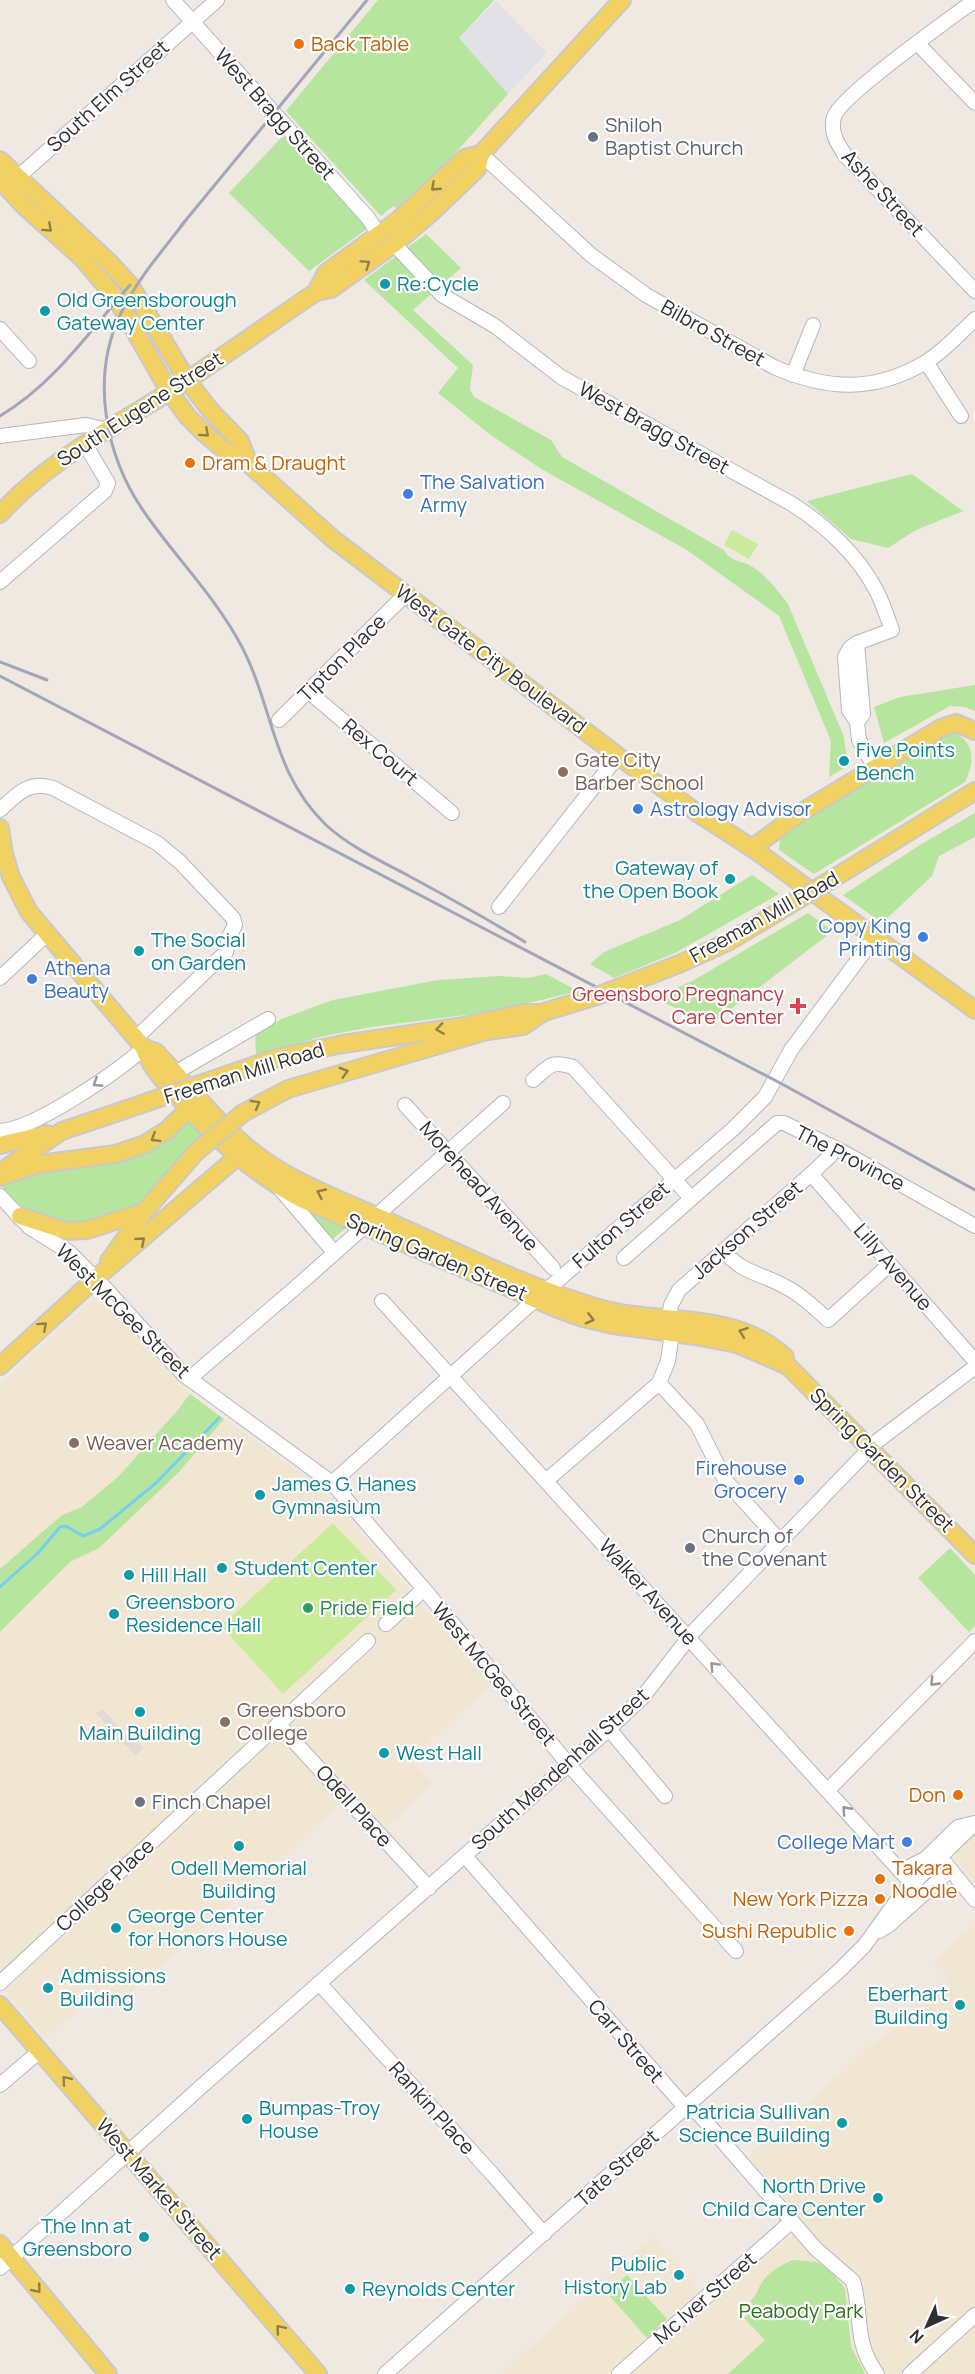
<svg xmlns="http://www.w3.org/2000/svg" width="975" height="2374" font-family="Manrope,sans-serif">
  <style>
    .industrial { fill: #e3e1e8 }
    .education { fill: #f0e6d1 }
    .green { fill: #b6e59e }
    .pitch { fill: #c9ec9a }
    .plaza { fill: #dfdcd8 }
    .lines { fill: none; stroke-linecap: round; stroke-linejoin: round }
    .stream { stroke: #75cff0; stroke-width: 3 }
    .minor-casing { stroke: #b4b7c1; stroke-width: 16 }
    .major-casing { stroke: #c9c9c9; stroke-width: 20 }
    .minor { stroke: #fff; stroke-width: 14 }
    .major { stroke: #f2d163; stroke-width: 16 }
    .rail { stroke: #a3a6b8; stroke-width: 3 }
    .major-bridge-casing { stroke: #c9c9c9; stroke-width: 20; stroke-linecap: butt }
    .major-bridge { stroke: #f2d163; stroke-width: 16 }
    .oneway { stroke: #908048 }
    .oneway2 { stroke: #969696 }
    .food-dot { fill: #e8710a; stroke: #fff; stroke-width: 2 }
    .worship-dot { fill: #6b7280; stroke: #fff; stroke-width: 2 }
    .culture-dot { fill: #0f9aa8; stroke: #fff; stroke-width: 2 }
    .shop-dot { fill: #3f7fe0; stroke: #fff; stroke-width: 2 }
    .education-dot { fill: #8d6e63; stroke: #fff; stroke-width: 2 }
    .health-dot { fill: #e0444e; stroke: #fff; stroke-width: 2 }
    .leisure-dot { fill: #2e9e5b; stroke: #fff; stroke-width: 2 }
    .labels { text-anchor: middle; stroke-width: 4.5; stroke-linejoin: round; paint-order: stroke }
    .food-label { font-size: 20px; fill: #c56008; stroke: #fff; text-anchor: start }
    .street-label { font-size: 20px; fill: #2e2e2e; stroke: #fff }
    .worship-label { font-size: 20px; fill: #5b616d; stroke: #fff; text-anchor: start }
    .culture-label { font-size: 20px; fill: #0d838f; stroke: #fff; text-anchor: start }
    .shop-label { font-size: 20px; fill: #366cbe; stroke: #fff; text-anchor: start }
    .education-label { font-size: 20px; fill: #785e54; stroke: #fff; text-anchor: start }
    .health-label { font-size: 20px; fill: #be3a42; stroke: #fff; text-anchor: end }
    .leisure-label { font-size: 20px; fill: #27864d; stroke: #fff; text-anchor: start }
    .park-label { font-size: 20px; fill: #2c6e1b; stroke: #fff }
  </style>
  <rect width="100%" height="100%" fill="#efe9e1"/>
  <polygon class="industrial" points="496,1 547,53 508,94 459,38"/>
  <g class="education">
    <polygon points="97,1296 190,1394 177,1411 119,1476 82,1507 62,1515 0,1569 0,1385"/>
    <polygon points="224,1419 322,1489 491,1685 409,1759 433,1784 385,1828 352,1793 109,2012 94,1996 46,2037 0,1985 0,1632 70,1562 99,1548 179,1472"/>
    <polygon points="975,1834 975,1883 955,1858 956,1853"/>
    <polygon points="975,1924 975,2374 501,2374 653,2238 712,2305 805,2222 748,2156 949,1978 935,1961"/>
  </g>
  <g class="green">
    <polygon points="378,0 494,0 459,38 508,94 450,159 420,189 396,208 393,206 381,216 286,111"/>
    <polygon points="283,136 368,228 309,271 229,193"/>
    <path d="M426,234L461,268L413,310L473,365L470,390L474,397L551,440L562,457L724,550C730,562 741,560 751,566C765,574 778,591 788,604L844,737L846,753L851,764L829,777L831,741L779,616L687,550L543,470L492,436L438,393L458,368L364,280Z"/>
    <polygon points="912,474 963,511 916,530 888,548 851,539 807,501"/>
    <polygon points="975,685 975,711 964,707 950,706 884,743 874,707 900,697"/>
    <path d="M954,733C975,742 975,762 965,782L814,874L779,850L780,839L786,832L946,735Z"/>
    <polygon points="975,813 975,837 939,856 932,876 882,923 843,895 923,843"/>
    <polygon points="752,875 779,894 675,953 614,978 590,964 604,952 680,920"/>
    <polygon points="808,913 833,931 710,1025 655,998 694,980"/>
    <polygon points="546,974 578,991 533,1002 465,1015 371,1027 320,1037 256,1055 255,1033 284,1018 333,1000 438,980 499,976 528,978"/>
    <polygon points="188,1120 191,1120 203,1133 138,1207 103,1219 71,1224 25,1210 2,1187 3,1185 30,1171 103,1161"/>
    <polygon points="305,1210 344,1227 345,1229 330,1241"/>
    <polygon points="190,1394 224,1419 179,1472 99,1548 70,1562 0,1632 0,1569 62,1515 82,1507 119,1476 177,1411"/>
    <polygon points="950,1548 975,1575 975,1626 969,1632 918,1578"/>
    <path d="M792,2260L817,2262L830,2270L845,2289L851,2347L865,2374H728L765,2340L744,2318L755,2307L750,2301C757,2295 757,2291 761,2284C768,2272 780,2266 792,2260Z"/>
    <polygon points="627,2275 667,2319 647,2338 607,2293"/>
  </g>
  <g class="pitch">
    <polygon points="732,530 758,544 749,559 724,545"/>
    <polygon points="333,1523 396,1590 283,1694 221,1626"/>
  </g>
  <polygon class="plaza" points="103,1709 128,1738 144,1747 136,1755 121,1741 119,1743 107,1731 109,1728 96,1713"/>
  <g class="lines">
    <polyline class="stream" points="0,1587 38,1553 60,1527 66,1526 83,1536 100,1529 156,1483 219,1418"/>
    <defs>
      <g id="minor">
        <polyline points="173,0 368,218 379,234"/>
        <path d="M975,0C951,18 840,96 834,117C830,132 837,143 845,155L975,291"/>
        <polyline points="918,44 975,103"/>
        <path d="M481,154L591,255L646,295L774,367C827,390 874,393 926,362C944,351 959,334 975,319"/>
        <polyline points="17,178 217,0"/>
        <path d="M394,244L442,295L495,326L561,377L792,504C825,525 858,555 876,590C883,603 887,617 892,630L857,643L850,648L845,657L849,710L857,722L859,740L875,768"/>
        <polyline points="0,329 29,361"/>
        <polyline points="926,362 961,416"/>
        <polyline points="793,375 813,325"/>
        <polyline points="0,436 86,425 108,430"/>
        <polyline points="0,582 105,491 108,483 85,444"/>
        <polyline points="309,692 452,813"/>
        <polyline points="279,720 405,595"/>
        <polyline points="857,722 863,714 857,643"/>
        <path d="M0,810C16,795 29,780 53,788L157,843L180,862L233,918L235,925L229,937L226,952L136,1038"/>
        <polyline points="499,907 618,756"/>
        <polyline points="0,978 47,934"/>
        <polyline points="175,1073 268,1019"/>
        <path d="M533,1080C550,1066 550,1060 573,1067L691,1198"/>
        <polyline points="405,1105 553,1268"/>
        <path d="M0,1131C35,1129 117,1072 144,1048"/>
        <polyline points="811,1174 975,1361"/>
        <polyline points="281,1190 334,1252"/>
        <polyline points="0,1196 29,1227 69,1252 104,1287 183,1374 332,1483 424,1589 569,1765 736,1951"/>
        <path d="M724,1252C745,1274 758,1272 784,1286C800,1294 814,1307 828,1320L890,1264"/>
        <polyline points="624,1258 777,1123 784,1123 843,1152 975,1226"/>
        <polyline points="382,1301 913,1885"/>
        <polyline points="669,1318 671,1305 679,1290 811,1174 829,1157 835,1148"/>
        <polyline points="189,1379 302,1282 503,1103"/>
        <polyline points="659,1383 697,1424 725,1480 780,1541"/>
        <polyline points="547,1480 659,1383 668,1361 672,1332"/>
        <polyline points="332,1483 527,1307 733,1129 765,1097 791,1050 875,937"/>
        <polyline points="386,1624 424,1589"/>
        <polyline points="278,1724 429,1888"/>
        <polyline points="609,1729 665,1796"/>
        <polyline points="828,1790 975,1641"/>
        <path d="M465,1856L684,2106L699,2114L816,2249L853,2281C863,2316 853,2341 877,2374"/>
        <polyline points="946,1864 975,1900"/>
        <polyline points="901,1871 925,1859 958,1827 975,1823"/>
        <polyline points="879,1931 889,1925 950,1870"/>
        <polyline points="0,1983 368,1641"/>
        <polyline points="319,1983 493,2175 544,2234"/>
        <polyline points="0,2085 40,2051"/>
        <polyline points="0,2268 203,2085 609,1729 642,1698 694,1631 876,1442 975,1367"/>
        <polyline points="385,2374 840,1970 864,1946 901,1895 975,1823"/>
        <polyline points="619,2374 792,2221"/>
        <polyline points="910,2374 975,2315"/>
      </g>
      <g id="major">
        <polyline points="0,160 110,263 130,285 187,380 210,410 240,441 249,464"/>
        <polyline points="0,180 24,206 82,258 105,285 117,300 169,391 188,417 203,432 229,454 249,464 333,539 618,756 696,812 752,848 975,1010"/>
        <polyline points="316,292 326,273 397,221 465,158 481,154"/>
        <path d="M0,514C47,462 110,429 169,392C219,360 267,325 316,292L331,289L394,244L431,213L477,169L481,154L622,0"/>
        <path d="M0,828L4,854L11,877L29,912L144,1048C150,1067 164,1081 178,1097C215,1138 253,1174 303,1200L558,1309L583,1318L613,1325L695,1336L737,1344L788,1366L975,1555"/>
        <polyline points="752,848 800,813 941,728 956,723 975,731"/>
        <polyline points="852,867 975,791"/>
        <polyline points="679,964 728,942 778,912"/>
        <path d="M144,1048L156,1052C186,1084 214,1119 248,1148C285,1179 331,1196 376,1216C449,1248 522,1286 599,1308C661,1326 734,1309 785,1357"/>
        <polyline points="279,1057 343,1044 458,1027 524,1013 539,1013"/>
        <polyline points="288,1089 487,1031 523,1026 544,1012"/>
        <polyline points="0,1145 47,1134"/>
        <polyline points="0,1172 62,1131 136,1106"/>
        <polyline points="0,1177 39,1164 116,1154 145,1144 167,1130 196,1102"/>
        <polyline points="20,1216 66,1231 87,1230 144,1212"/>
        <polyline points="109,1261 144,1212 196,1152"/>
        <polyline points="0,1366 96,1278 245,1150"/>
        <polyline points="0,2005 318,2374"/>
        <polyline points="0,2244 108,2374"/>
      </g>
    </defs>
    <use href="#minor" class="minor-casing"/>
    <use href="#major" class="major-casing"/>
    <use href="#minor" class="minor"/>
    <use href="#major" class="major"/>
    <g class="rail">
      <path d="M186,220C164,249 138,278 122,311C89,377 105,458 147,516C178,560 217,599 242,647C274,709 272,773 326,825C350,847 381,861 409,876C448,897 487,919 525,942"/>
      <polyline points="181,226 367,0"/>
      <path d="M0,416C54,384 89,332 130,285"/>
      <polyline points="0,662 47,680"/>
      <polyline points="0,676 782,1084 975,1190"/>
    </g>
    <defs>
      <g id="major-bridge">
        <polyline points="778,912 852,867"/>
        <polyline points="544,1012 597,996 679,964"/>
        <polyline points="136,1106 279,1057"/>
        <polyline points="196,1152 243,1113 288,1089"/>
      </g>
    </defs>
    <use href="#major-bridge" class="major-bridge-casing"/>
    <use href="#major-bridge" class="major-bridge"/>
  </g>
  <defs><path id="oneway-chevron" d="M-2-3.5L2.5 0L-2 3.5" fill="none" stroke-width="1.6" stroke-linecap="round" stroke-linejoin="round" transform="scale(1.5)"/></defs>
  <g class="oneway">
    <use href="#oneway-chevron" transform="translate(435 187) rotate(137)"/>
    <use href="#oneway-chevron" transform="translate(48 228) rotate(42)"/>
    <use href="#oneway-chevron" transform="translate(366 264) rotate(-35)"/>
    <use href="#oneway-chevron" transform="translate(205 433) rotate(42)"/>
    <use href="#oneway-chevron" transform="translate(440 1029) rotate(172)"/>
    <use href="#oneway-chevron" transform="translate(344 1072) rotate(-16)"/>
    <use href="#oneway-chevron" transform="translate(256 1104) rotate(-30)"/>
    <use href="#oneway-chevron" transform="translate(155 1138) rotate(148)"/>
    <use href="#oneway-chevron" transform="translate(321 1193) rotate(-155)"/>
    <use href="#oneway-chevron" transform="translate(141 1241) rotate(-41)"/>
    <use href="#oneway-chevron" transform="translate(590 1319) rotate(14)"/>
    <use href="#oneway-chevron" transform="translate(43 1326) rotate(-42)"/>
    <use href="#oneway-chevron" transform="translate(743 1332) rotate(-160)"/>
    <use href="#oneway-chevron" transform="translate(66 2080) rotate(-131)"/>
    <use href="#oneway-chevron" transform="translate(37 2289) rotate(51)"/>
    <use href="#oneway-chevron" transform="translate(280 2329) rotate(-130)"/>
  </g>
  <g class="oneway2">
    <use href="#oneway-chevron" transform="translate(97 1083) rotate(147)"/>
    <use href="#oneway-chevron" transform="translate(714 1666) rotate(-133)"/>
    <use href="#oneway-chevron" transform="translate(934 1682) rotate(134)"/>
    <use href="#oneway-chevron" transform="translate(846 1810) rotate(-132)"/>
  </g>
  <g class="food-dot">
    <circle cx="299" cy="44" r="6"/>
    <circle cx="190" cy="463" r="6"/>
    <circle cx="958" cy="1795" r="6"/>
    <circle cx="880" cy="1879" r="6"/>
    <circle cx="880" cy="1899" r="6"/>
    <circle cx="849" cy="1931" r="6"/>
  </g>
  <g class="worship-dot">
    <circle cx="593" cy="137" r="6"/>
    <circle cx="690" cy="1548" r="6"/>
    <circle cx="140" cy="1802" r="6"/>
  </g>
  <g class="culture-dot">
    <circle cx="385" cy="284" r="6"/>
    <circle cx="45" cy="311" r="6"/>
    <circle cx="844" cy="761" r="6"/>
    <circle cx="730" cy="879" r="6"/>
    <circle cx="139" cy="951" r="6"/>
    <circle cx="260" cy="1495" r="6"/>
    <circle cx="222" cy="1568" r="6"/>
    <circle cx="129" cy="1575" r="6"/>
    <circle cx="114" cy="1614" r="6"/>
    <circle cx="140" cy="1712" r="6"/>
    <circle cx="384" cy="1753" r="6"/>
    <circle cx="239" cy="1846" r="6"/>
    <circle cx="116" cy="1928" r="6"/>
    <circle cx="48" cy="1988" r="6"/>
    <circle cx="960" cy="2005" r="6"/>
    <circle cx="247" cy="2119" r="6"/>
    <circle cx="842" cy="2123" r="6"/>
    <circle cx="878" cy="2198" r="6"/>
    <circle cx="144" cy="2237" r="6"/>
    <circle cx="679" cy="2275" r="6"/>
    <circle cx="350" cy="2289" r="6"/>
  </g>
  <g class="shop-dot">
    <circle cx="408" cy="494" r="6"/>
    <circle cx="638" cy="809" r="6"/>
    <circle cx="923" cy="937" r="6"/>
    <circle cx="32" cy="979" r="6"/>
    <circle cx="799" cy="1480" r="6"/>
    <circle cx="907" cy="1842" r="6"/>
  </g>
  <g class="education-dot">
    <circle cx="563" cy="772" r="6"/>
    <circle cx="74" cy="1443" r="6"/>
    <circle cx="225" cy="1722" r="6"/>
  </g>
  <path class="health-dot" d="M795 997h6v6h6v6h-6v6h-6v-6h-6v-6h6z"/>
  <circle class="leisure-dot" cx="308" cy="1608" r="6"/>
  <g class="labels">
    <g class="food-label">
      <text x="311" y="51">Back Table</text>
      <text x="202" y="470">Dram &amp; Draught</text>
      <text x="946" y="1802" text-anchor="end">Don</text>
      <text x="892" y="1875">Takara<tspan x="892" dy="23">Noodle</tspan></text>
      <text x="868" y="1906" text-anchor="end">New York Pizza</text>
      <text x="837" y="1938" text-anchor="end">Sushi Republic</text>
    </g>
    <g class="street-label">
      <text transform="translate(108 96) rotate(-42)" y="7">South Elm Street</text>
      <text transform="translate(275 114) rotate(48)" y="7">West Bragg Street</text>
      <text transform="translate(883 193) rotate(47)" y="7">Ashe Street</text>
      <text transform="translate(713 333) rotate(29)" y="7">Bilbro Street</text>
      <text transform="translate(140 409) rotate(-33)" y="7">South Eugene Street</text>
      <text transform="translate(654 428) rotate(29)" y="7">West Bragg Street</text>
      <text transform="translate(342 658) rotate(-45)" y="7">Tipton Place</text>
      <text transform="translate(491 659) rotate(37)" y="7">West Gate City Boulevard</text>
      <text transform="translate(380 752) rotate(40)" y="7">Rex Court</text>
      <text transform="translate(764 917) rotate(-29)" y="7">Freeman Mill Road</text>
      <text transform="translate(244 1073) rotate(-17)" y="7">Freeman Mill Road</text>
      <text transform="translate(850 1158) rotate(27)" y="7">The Province</text>
      <text transform="translate(479 1186) rotate(48)" y="7">Morehead Avenue</text>
      <text transform="translate(621 1225) rotate(-41)" y="7">Fulton Street</text>
      <text transform="translate(747 1230) rotate(-41)" y="7">Jackson Street</text>
      <text transform="translate(437 1257) rotate(23)" y="7">Spring Garden Street</text>
      <text transform="translate(893 1267) rotate(49)" y="7">Lilly Avenue</text>
      <text transform="translate(123 1311) rotate(45)" y="7">West McGee Street</text>
      <text transform="translate(882 1460) rotate(45)" y="7">Spring Garden Street</text>
      <text transform="translate(648 1592) rotate(48)" y="7">Walker Avenue</text>
      <text transform="translate(494 1674) rotate(50)" y="7">West McGee Street</text>
      <text transform="translate(560 1769) rotate(-42)" y="7">South Mendenhall Street</text>
      <text transform="translate(354 1806) rotate(48)" y="7">Odell Place</text>
      <text transform="translate(105 1885) rotate(-43)" y="7">College Place</text>
      <text transform="translate(626 2041) rotate(49)" y="7">Carr Street</text>
      <text transform="translate(432 2108) rotate(48)" y="7">Rankin Place</text>
      <text transform="translate(617 2168) rotate(-42)" y="7">Tate Street</text>
      <text transform="translate(159 2189) rotate(49)" y="7">West Market Street</text>
      <text transform="translate(705 2298) rotate(-41)" y="7">Mc Iver Street</text>
    </g>
    <g class="worship-label">
      <text x="605" y="132">Shiloh<tspan x="605" dy="23">Baptist Church</tspan></text>
      <text x="702" y="1543">Church of<tspan x="702" dy="23">the Covenant</tspan></text>
      <text x="152" y="1809">Finch Chapel</text>
    </g>
    <g class="culture-label">
      <text x="397" y="291">Re:Cycle</text>
      <text x="57" y="307">Old Greensborough<tspan x="57" dy="23">Gateway Center</tspan></text>
      <text x="856" y="757">Five Points<tspan x="856" dy="23">Bench</tspan></text>
      <text x="718" y="875" text-anchor="end">Gateway of<tspan x="718" dy="23">the Open Book</tspan></text>
      <text x="151" y="947">The Social<tspan x="151" dy="23">on Garden</tspan></text>
      <text x="272" y="1491">James G. Hanes<tspan x="272" dy="23">Gymnasium</tspan></text>
      <text x="234" y="1575">Student Center</text>
      <text x="141" y="1582">Hill Hall</text>
      <text x="126" y="1609">Greensboro<tspan x="126" dy="23">Residence Hall</tspan></text>
      <text x="140" y="1740" text-anchor="middle">Main Building</text>
      <text x="396" y="1760">West Hall</text>
      <text x="239" y="1875" text-anchor="middle">Odell Memorial<tspan x="239" dy="23">Building</tspan></text>
      <text x="128" y="1923">George Center<tspan x="128" dy="23">for Honors House</tspan></text>
      <text x="60" y="1983">Admissions<tspan x="60" dy="23">Building</tspan></text>
      <text x="948" y="2001" text-anchor="end">Eberhart<tspan x="948" dy="23">Building</tspan></text>
      <text x="259" y="2115">Bumpas-Troy<tspan x="259" dy="23">House</tspan></text>
      <text x="830" y="2119" text-anchor="end">Patricia Sullivan<tspan x="830" dy="23">Science Building</tspan></text>
      <text x="866" y="2193" text-anchor="end">North Drive<tspan x="866" dy="23">Child Care Center</tspan></text>
      <text x="132" y="2233" text-anchor="end">The Inn at<tspan x="132" dy="23">Greensboro</tspan></text>
      <text x="667" y="2271" text-anchor="end">Public<tspan x="667" dy="23">History Lab</tspan></text>
      <text x="362" y="2296">Reynolds Center</text>
    </g>
    <g class="shop-label">
      <text x="420" y="489">The Salvation<tspan x="420" dy="23">Army</tspan></text>
      <text x="650" y="816">Astrology Advisor</text>
      <text x="911" y="933" text-anchor="end">Copy King<tspan x="911" dy="23">Printing</tspan></text>
      <text x="44" y="975">Athena<tspan x="44" dy="23">Beauty</tspan></text>
      <text x="787" y="1475" text-anchor="end">Firehouse<tspan x="787" dy="23">Grocery</tspan></text>
      <text x="895" y="1849" text-anchor="end">College Mart</text>
    </g>
    <g class="education-label">
      <text x="575" y="767">Gate City<tspan x="575" dy="23">Barber School</tspan></text>
      <text x="86" y="1450">Weaver Academy</text>
      <text x="237" y="1717">Greensboro<tspan x="237" dy="23">College</tspan></text>
    </g>
    <g class="health-label">
      <text x="784" y="1001">Greensboro Pregnancy<tspan x="784" dy="23">Care Center</tspan></text>
    </g>
    <g class="leisure-label">
      <text x="320" y="1615">Pride Field</text>
    </g>
    <g class="park-label">
      <text x="801" y="2318">Peabody Park</text>
    </g>
  </g>
  <g transform="translate(927 2326) rotate(225)" stroke="#ffffff" stroke-width="4.5" paint-order="stroke">
  <path d="M0-4.5L10 22L0 15L-10 22Z" fill="#2e2e2e"/>
  <text y="-9" font-size="16" font-weight="bold" text-anchor="middle" fill="#2e2e2e">N</text>
  </g>
</svg>
